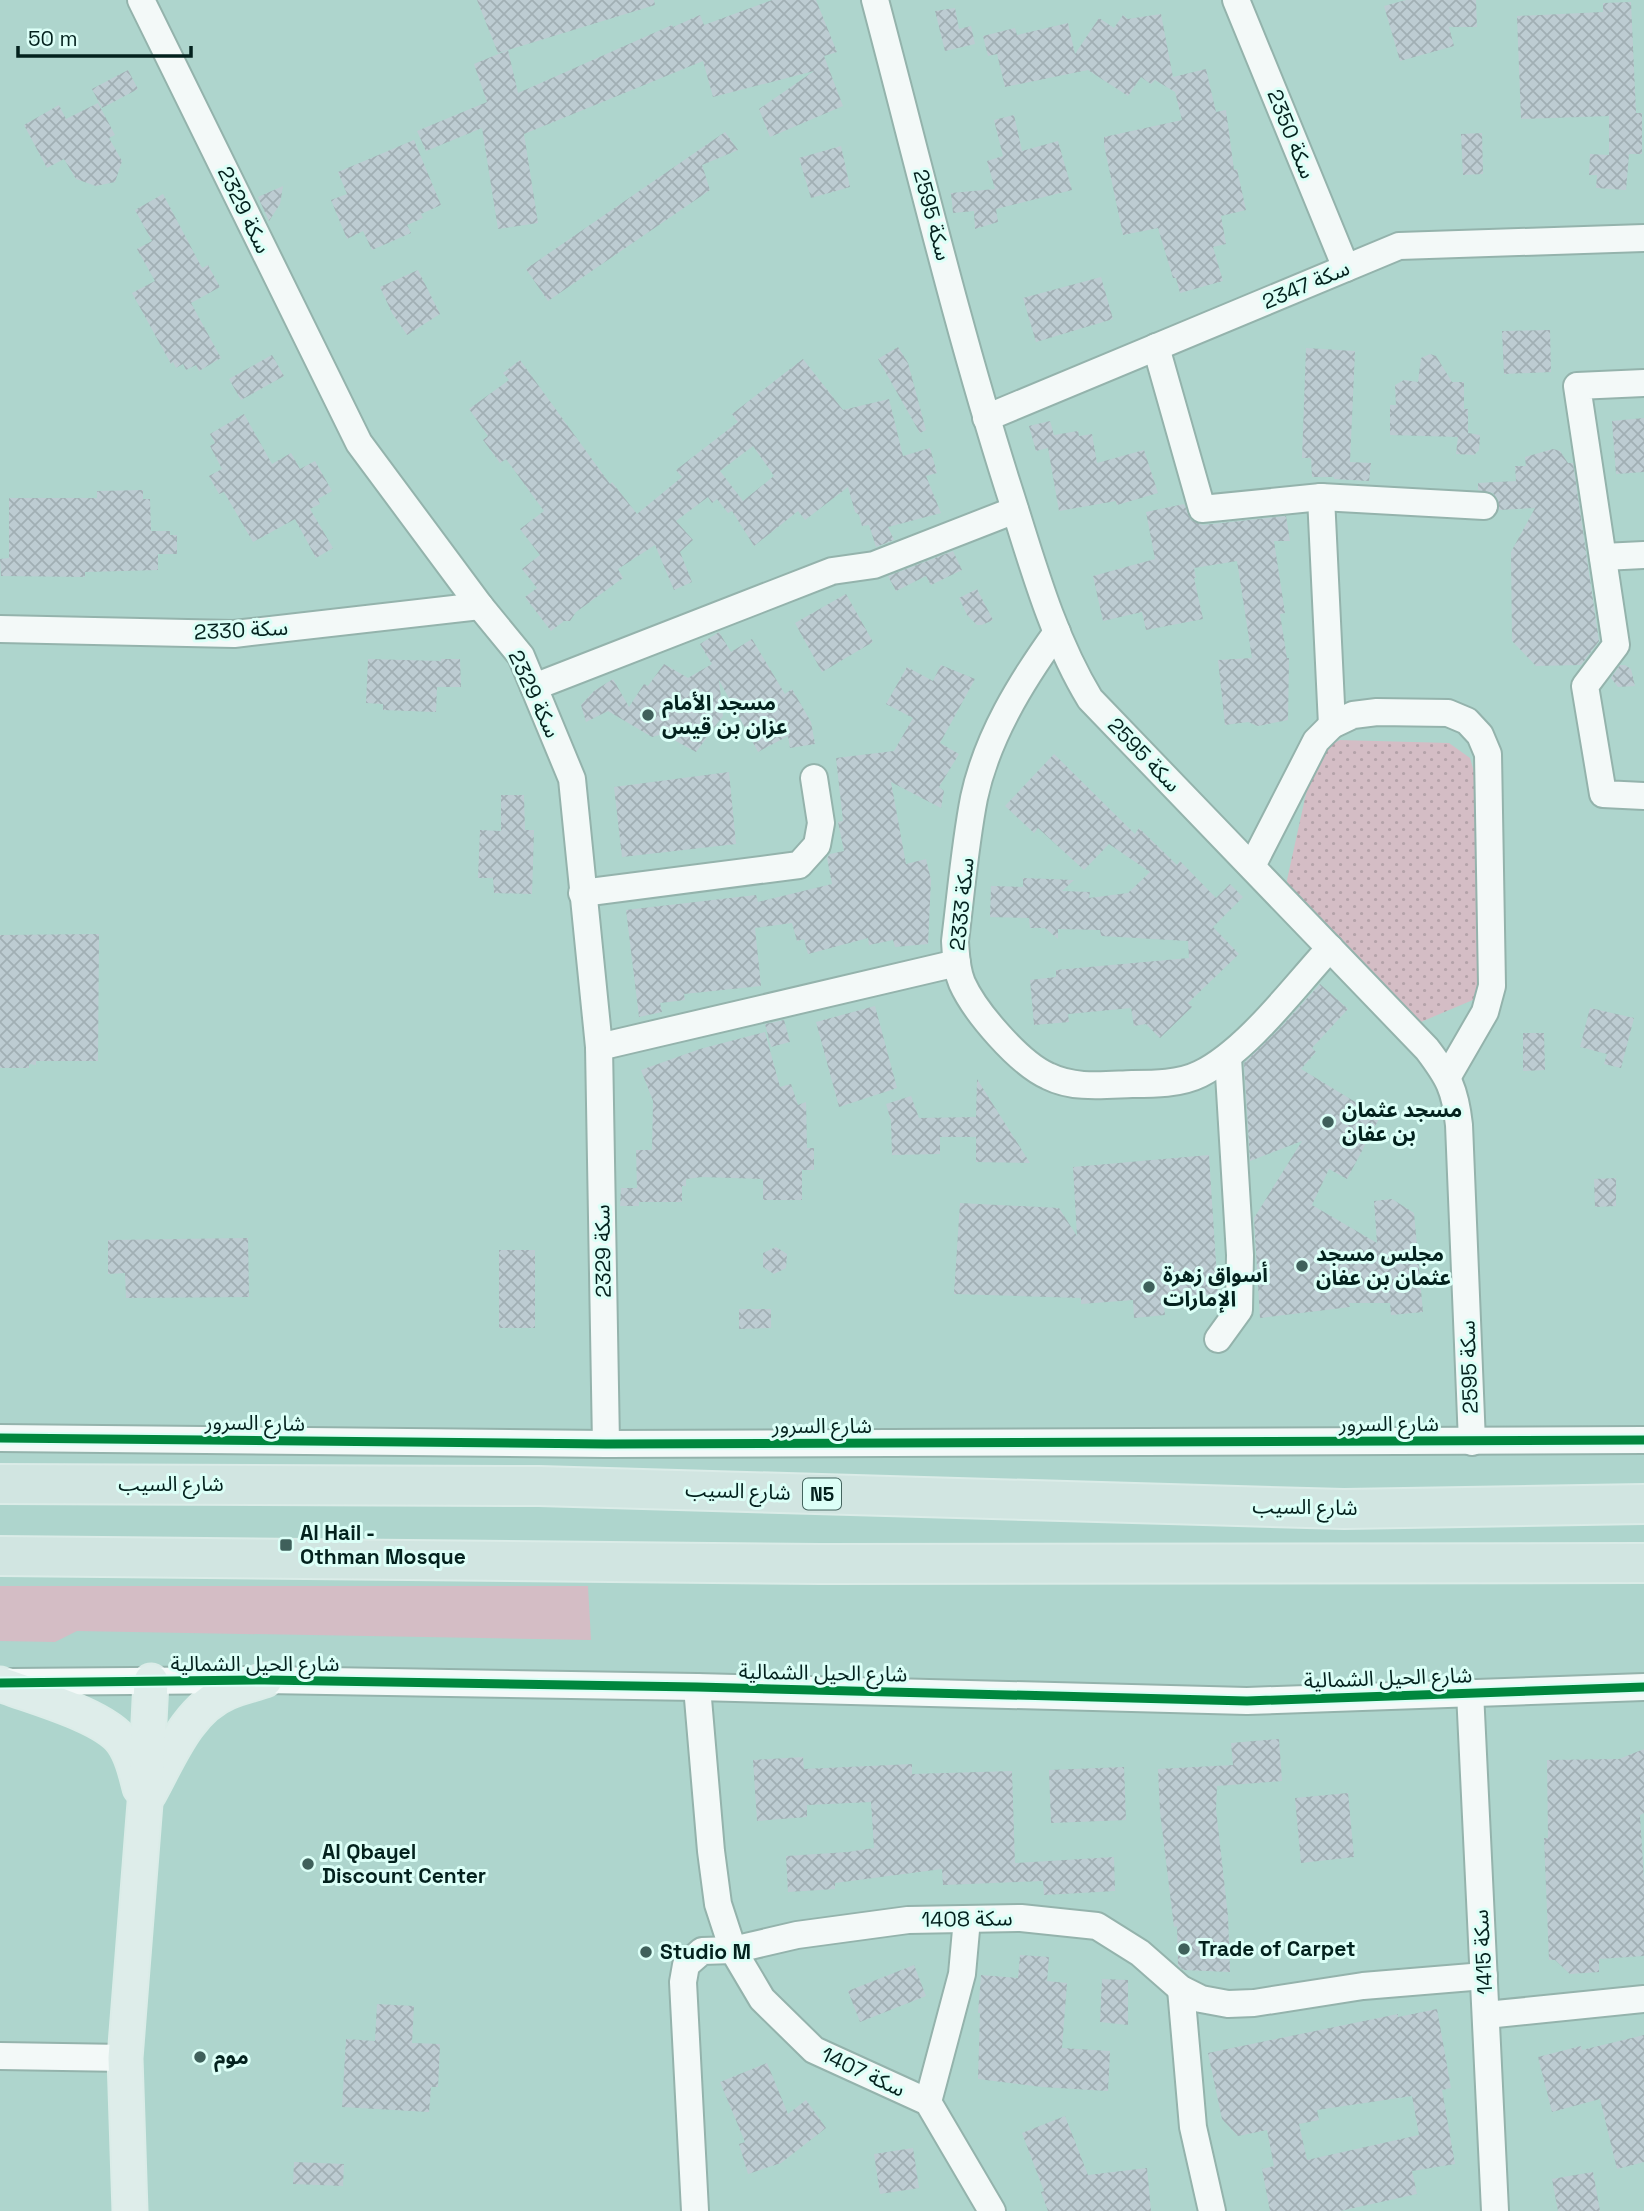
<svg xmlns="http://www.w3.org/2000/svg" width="1644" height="2211" font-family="'Space Grotesk','Noto Sans Arabic',sans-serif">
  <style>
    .grass { fill: #d4bdc5 }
    .park { fill: url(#park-dots) }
    .building { fill: url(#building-cross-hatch); fill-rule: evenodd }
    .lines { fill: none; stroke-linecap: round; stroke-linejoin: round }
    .minor-casing { stroke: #94b3ac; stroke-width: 30 }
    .major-casing { stroke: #dbece8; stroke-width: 37 }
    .highway-casing { stroke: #dbece8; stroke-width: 42 }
    .minor { stroke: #f3f9f8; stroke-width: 26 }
    .major { stroke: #deedea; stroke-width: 33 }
    .highway { stroke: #d1e5e1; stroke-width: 38 }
    .cycleway-casing { stroke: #dcfff7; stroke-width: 13 }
    .cycleway { stroke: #00873e; stroke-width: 9 }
    .poi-dot { fill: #3f605b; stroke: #dcfff7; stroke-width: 2.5 }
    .labels { text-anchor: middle; stroke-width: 6; stroke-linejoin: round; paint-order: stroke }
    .shield { fill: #dcfff7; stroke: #44645e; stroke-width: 2 }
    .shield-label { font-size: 19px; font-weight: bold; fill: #03211d }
    .street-label { font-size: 21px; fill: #03211d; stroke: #dcfff7 }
    .poi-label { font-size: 21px; font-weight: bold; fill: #03211d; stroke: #dcfff7; text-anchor: start }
  </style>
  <defs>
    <pattern id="park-dots" width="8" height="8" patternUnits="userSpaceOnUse" patternTransform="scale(1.75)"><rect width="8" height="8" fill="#d4bdc5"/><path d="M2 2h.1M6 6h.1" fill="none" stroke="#b4a2a9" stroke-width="1.8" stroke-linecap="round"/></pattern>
    <pattern id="building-cross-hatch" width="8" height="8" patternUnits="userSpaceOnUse" patternTransform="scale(1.75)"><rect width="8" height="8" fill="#bdccd2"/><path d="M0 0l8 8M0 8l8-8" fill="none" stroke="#a1afb4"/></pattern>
  </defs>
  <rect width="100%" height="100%" fill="#aed5cd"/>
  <polygon class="grass" points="0,1586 588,1586 591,1640 77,1631 55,1642 0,1641"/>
  <polygon class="park" points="1340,740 1449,743 1470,758 1476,779 1480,997 1416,1024 1285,889 1313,762 1321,749"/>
  <g class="building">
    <polygon points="477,0 654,0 655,5 498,53"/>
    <polygon points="772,0 816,0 837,52 824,56 843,106 770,137 759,109 814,71 713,97 703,61 524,134 538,223 498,229 482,128 426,151 417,131 487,102 474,64 508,50 518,93 672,25 673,27 700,15 704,25"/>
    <polygon points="1406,0 1476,0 1477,27 1449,27 1454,46 1400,61 1384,6"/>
    <polygon points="1631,2 1636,113 1642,113 1642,154 1629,154 1626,190 1596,188 1597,175 1589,175 1590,154 1609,155 1609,116 1521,119 1517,16 1603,12 1603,3"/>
    <polygon points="955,8 959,29 971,26 975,44 945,51 935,11"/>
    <polygon points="1161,14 1173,77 1206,69 1216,112 1226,110 1234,170 1237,169 1246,210 1221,216 1226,244 1213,247 1223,281 1180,293 1176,278 1173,278 1158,228 1123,235 1104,145 1104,137 1182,120 1175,92 1155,80 1151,84 1141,77 1128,96 1088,70 1005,87 997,54 988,56 983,36 1015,28 1017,35 1068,23 1075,54 1099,18 1114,28 1123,15 1128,19"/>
    <polygon points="128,70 138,89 102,108 92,89"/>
    <polygon points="98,103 115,135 109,138 122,161 115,182 96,186 76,179 64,159 47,168 24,125 59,105 66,119"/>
    <polygon points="1014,115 1022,151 1058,141 1072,190 996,209 998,222 975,229 974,211 953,213 951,193 995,189 987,161 1003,156 994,120"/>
    <polygon points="725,132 738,150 702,165 710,190 548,301 526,269"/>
    <polygon points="1482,133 1483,174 1463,175 1461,134"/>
    <polygon points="414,140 441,205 421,214 423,218 407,225 411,233 372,250 363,231 347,239 331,200 347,194 338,172"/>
    <polygon points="841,146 850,187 811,198 799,158"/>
    <polygon points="283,186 280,204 269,221 258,197"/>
    <polygon points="163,194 202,268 208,265 220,287 191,303 221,358 199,371 196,365 186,370 183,364 176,368 173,362 171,364 132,293 155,281 137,249 152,241 135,210"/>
    <polygon points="418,270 440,314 407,335 392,313 380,287"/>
    <polygon points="1101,277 1113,319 1036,342 1023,298"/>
    <polygon points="1550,330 1551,372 1504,374 1502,331"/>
    <polygon points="898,347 908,363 926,430 920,433 878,359"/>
    <polygon points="1306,348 1355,351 1350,462 1371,463 1369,481 1334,479 1334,477 1312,477 1311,458 1302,458"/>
    <polygon points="1430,354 1436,356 1452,382 1464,382 1464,409 1468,409 1468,433 1480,435 1479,450 1474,455 1456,454 1458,437 1390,435 1390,405 1396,405 1395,385 1404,380 1418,382 1421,358"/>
    <polygon points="272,355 284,376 241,400 229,379"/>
    <path d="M803,359L843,410L889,399L903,456L930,448L937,473L926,476L941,513L888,527L894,540L876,547L869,525L862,526L859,515L855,512L848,487L805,520L798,511L754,546L732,511L728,513L717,499L712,503L708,497L676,521L693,540L680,552L692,582L674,590L655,545L618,569L623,578L576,612L570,621H564L551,631L525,597L537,588L522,569L540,555L520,529L544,511L506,459L500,463L483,440L488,436L469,409L509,380L503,373L520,360L610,484L612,482L637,514L682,477L676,470L738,422L732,414ZM753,446L774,476L743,501L720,471Z"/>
    <polygon points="244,414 272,464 291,453 300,469 315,461 332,491 318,499 320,504 310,509 333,548 316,558 295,519 253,542 224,492 219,494 209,476 222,469 210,446 215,443 210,434"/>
    <polygon points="1644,418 1644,472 1616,474 1612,421"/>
    <polygon points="1050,421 1054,435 1078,431 1079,436 1092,434 1097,463 1144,450 1158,493 1117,505 1116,501 1059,511 1048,448 1036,451 1029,426"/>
    <polygon points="1553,449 1560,451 1568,463 1573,463 1599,641 1581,665 1536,666 1512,641 1511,552 1535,508 1499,510 1498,500 1493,493 1478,490 1478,483 1516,481 1515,466 1526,466 1525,457"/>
    <polygon points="143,490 143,499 150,499 151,531 170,531 170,535 177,535 177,554 158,554 158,570 85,572 85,577 1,576 0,559 9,558 9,498 97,498 97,491"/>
    <polygon points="1184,504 1191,520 1203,525 1286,516 1290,541 1274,541 1285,613 1280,614 1287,658 1289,658 1288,720 1258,726 1248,722 1225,725 1218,660 1252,658 1237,561 1194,568 1196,578 1194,578 1203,619 1146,630 1142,612 1103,621 1093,576 1155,559 1146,512"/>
    <polygon points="953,551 962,570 931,585 926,576 896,591 888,576"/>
    <polygon points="977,589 993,620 982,625 977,625 967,615 959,598"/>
    <polygon points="846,594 873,642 822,672 795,623"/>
    <polygon points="719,632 731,652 752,639 785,694 792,689 811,722 815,744 790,748 788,736 758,752 719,680 723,716 696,752 663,734 652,737 608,711 586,722 581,705 594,691 613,679 629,707 644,684 648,686 664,664 688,678 712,664 700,644"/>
    <polygon points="368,659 441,661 441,659 460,659 461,687 437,687 436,712 383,710 383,704 366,703"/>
    <polygon points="941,665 975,679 940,743 959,754 939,787 944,791 941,808 891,782 906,864 926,859 931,880 928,944 895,947 893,940 869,945 868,938 808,954 804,939 797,941 792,923 755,928 761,986 684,994 685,1000 660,1003 662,1012 639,1017 626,910 756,895 758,902 832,884 827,858 830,854 844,851 838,822 843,821 836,758 894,751 913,718 886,704 907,667 933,681"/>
    <polygon points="1620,665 1625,665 1631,669 1635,686 1618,687 1611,678"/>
    <polygon points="1054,754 1135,834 1139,828 1177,865 1180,861 1216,898 1230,884 1243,897 1213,927 1239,954 1188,1003 1192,1007 1160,1038 1146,1024 1134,1026 1131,1008 1068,1014 1069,1022 1034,1025 1030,980 1056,977 1056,970 1189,958 1188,941 1101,936 1100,930 1058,929 1058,939 1045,928 1030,928 1029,918 990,917 991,886 1023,887 1023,878 1074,880 1062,891 1090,892 1089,898 1128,893 1150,872 1109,844 1084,870 1038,828 1034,833 1005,806"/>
    <polygon points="729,772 736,844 622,857 614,787"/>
    <polygon points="501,795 524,795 525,830 534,830 532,894 494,893 493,878 478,878 480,830 501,831"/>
    <polygon points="99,934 98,1061 36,1061 36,1065 29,1064 29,1068 0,1068 0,935"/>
    <polygon points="1320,984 1348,1009 1312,1048 1316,1052 1301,1069 1380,1117 1347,1179 1329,1169 1312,1205 1377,1243 1374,1201 1392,1199 1414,1213 1423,1312 1391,1315 1390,1303 1349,1303 1350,1307 1260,1318 1254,1218 1302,1141 1250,1161 1244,1063 1280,1028"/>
    <polygon points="875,1006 897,1088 839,1107 816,1022"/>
    <polygon points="1590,1008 1634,1018 1621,1068 1604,1064 1607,1054 1580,1047"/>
    <polygon points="784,1020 790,1042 771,1047 765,1024"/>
    <polygon points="765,1032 780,1087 791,1084 798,1105 806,1102 807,1148 814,1148 814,1170 802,1170 802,1200 763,1200 763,1179 702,1177 686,1179 686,1186 682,1186 682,1202 639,1202 639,1206 620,1206 621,1188 637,1188 636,1150 652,1150 653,1101 641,1070 700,1049"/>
    <polygon points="1523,1033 1544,1033 1545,1070 1523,1071"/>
    <polygon points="977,1079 1030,1163 976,1162 976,1137 940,1137 940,1154 892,1155 891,1121 886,1104 911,1096 919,1118 976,1117"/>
    <polygon points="1209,1155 1218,1294 1163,1298 1165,1315 1134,1318 1133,1300 1081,1304 1081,1298 954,1294 960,1203 1059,1208 1077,1236 1073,1167"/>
    <polygon points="1616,1178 1616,1206 1595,1207 1594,1179"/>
    <polygon points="248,1238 249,1297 126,1298 125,1273 108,1274 108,1240"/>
    <polygon points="776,1247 787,1254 786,1268 774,1274 763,1267 763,1253"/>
    <rect x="499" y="1250" width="36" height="78"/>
    <polygon points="739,1309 771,1309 771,1328 739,1329"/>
    <polygon points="1279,1739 1282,1781 1217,1786 1216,1809 1228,1916 1230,1972 1184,1970 1178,1966 1177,1926 1174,1927 1160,1812 1158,1769 1233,1765 1231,1743"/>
    <polygon points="1644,1749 1644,1813 1640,1815 1644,1881 1644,1956 1599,1959 1599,1972 1570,1974 1555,1960 1549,1960 1544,1838 1548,1838 1547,1760 1619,1759"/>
    <polygon points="803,1757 804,1769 912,1764 912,1774 1012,1771 1015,1863 1114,1857 1115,1891 1044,1895 1043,1881 943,1885 942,1869 835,1883 835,1889 788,1892 786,1856 848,1852 874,1848 871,1802 807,1805 807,1817 757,1821 753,1760"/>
    <polygon points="1124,1767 1126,1820 1051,1823 1049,1770"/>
    <polygon points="1348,1793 1354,1857 1301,1863 1295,1798"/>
    <polygon points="1020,1955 1049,1957 1047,1981 1067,1983 1062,2048 1110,2051 1108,2091 1042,2087 978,2079 980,2013 978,2013 981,1975 1018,1978"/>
    <polygon points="914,1965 926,1996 860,2022 848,1991"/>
    <polygon points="1102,1979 1128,1980 1128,2025 1100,2022"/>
    <polygon points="377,2004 414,2006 412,2043 440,2044 438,2087 431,2087 429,2112 342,2107 346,2039 375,2041"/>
    <path d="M1437,2009L1451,2088L1442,2090L1455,2164L1412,2171L1417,2194L1340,2211H1270L1262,2169L1274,2166L1267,2130L1238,2136L1222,2119L1208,2053L1398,2014V2017ZM1412,2096L1419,2135L1307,2160L1299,2124L1319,2120L1317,2110Z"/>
    <polygon points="1644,2035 1644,2162 1617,2169 1600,2099 1552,2112 1538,2057 1581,2046 1582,2050"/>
    <polygon points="767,2063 788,2114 806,2100 826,2128 781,2163 748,2174 739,2144 745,2142 720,2082"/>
    <polygon points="1065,2116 1088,2175 1147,2168 1151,2211 1048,2211 1041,2192 1044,2191 1022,2133"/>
    <polygon points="913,2148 919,2188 880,2194 874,2154"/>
    <polygon points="294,2162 344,2164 343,2186 293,2184"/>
    <polygon points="1593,2172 1600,2211 1558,2211 1552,2179"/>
  </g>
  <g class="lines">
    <defs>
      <g id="minor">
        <polyline points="141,0 359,443 480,606 521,656 572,779 599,1047 606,1444"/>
        <path d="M875,0C918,162 957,327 1008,487C1031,558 1051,635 1090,699L1427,1049C1449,1078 1455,1089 1459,1125L1472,1442"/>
        <polyline points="1236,0 1346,268"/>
        <polyline points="1156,347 1202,509 1321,497 1484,506"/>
        <polyline points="1644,383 1577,386 1616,645 1585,686 1603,794 1644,796"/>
        <polyline points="986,418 1399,246 1644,238"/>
        <polyline points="1321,497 1332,725"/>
        <polyline points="1603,557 1644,555"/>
        <polyline points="0,629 234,634 480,606"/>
        <path d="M1057,632C1021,682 987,737 974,798C965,844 961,893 955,941C956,955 956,969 962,983C975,1012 1019,1063 1048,1076C1074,1089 1104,1085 1132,1084C1154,1084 1180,1084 1200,1074C1247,1051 1294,987 1330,948"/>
        <polyline points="534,687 832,571 874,565 1015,510"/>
        <polyline points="1252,866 1316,741 1332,725 1353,715 1377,712 1448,713 1467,721 1480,735 1488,754 1492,986 1485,1012 1448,1076"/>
        <polyline points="582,893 799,865 817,845 821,823 814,778"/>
        <polyline points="599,1047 957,963"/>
        <polyline points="1218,1339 1239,1310 1240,1255 1228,1058"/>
        <polyline points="0,1438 606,1444 1644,1440"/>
        <polyline points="9,1682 265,1680 697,1687 1247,1701 1644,1687"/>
        <polyline points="697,1687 711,1851 718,1904 733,1950 762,1999 814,2050 928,2102 992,2211"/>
        <polyline points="1470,1692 1495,2211"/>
        <polyline points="1181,1989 1193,2127 1212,2211"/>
        <polyline points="1486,2015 1644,1999"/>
        <polyline points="0,2056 125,2058"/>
        <polyline points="928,2102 962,1974 967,1919"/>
        <polyline points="695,2211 683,1982 686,1965 702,1951 733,1950 797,1935 908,1920 1021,1918 1097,1926 1140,1953 1181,1989 1201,1999 1228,2004 1254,2003 1363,1986 1484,1976"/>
      </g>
      <g id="major">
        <path d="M0,1684C31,1696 104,1715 123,1742C132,1755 136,1772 140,1788"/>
        <path d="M149,1794C169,1758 187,1709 228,1692C240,1687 253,1684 265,1680"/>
        <polyline points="130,2211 125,2058 145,1803 151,1681"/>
      </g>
      <g id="highway">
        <polyline points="0,1484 539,1486 1344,1509 1644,1504"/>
        <polyline points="0,1556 821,1564 1644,1563"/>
      </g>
    </defs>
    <use href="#minor" class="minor-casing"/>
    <use href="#major" class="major-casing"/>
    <use href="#highway" class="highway-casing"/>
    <use href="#minor" class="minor"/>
    <use href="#major" class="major"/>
    <use href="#highway" class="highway"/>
    <defs>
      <g id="cycleway">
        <polyline points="0,1438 606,1444 1644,1440"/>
        <polyline points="0,1683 265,1680 697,1687 1247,1701 1644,1687"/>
      </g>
    </defs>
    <use href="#cycleway" class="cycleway-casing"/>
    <use href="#cycleway" class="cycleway"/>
  </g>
  <g class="poi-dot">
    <circle cx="648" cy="715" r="7"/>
    <circle cx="1328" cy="1122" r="7"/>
    <circle cx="1302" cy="1266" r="7"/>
    <circle cx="1149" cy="1287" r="7"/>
    <rect x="279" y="1538" width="14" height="14" rx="3.5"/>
    <circle cx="308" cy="1864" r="7"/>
    <circle cx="1184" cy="1949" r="7"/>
    <circle cx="646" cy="1952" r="7"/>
    <circle cx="200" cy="2057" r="7"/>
  </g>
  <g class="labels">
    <rect class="shield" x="803" y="1478.5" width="38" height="31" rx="5"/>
    <g class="shield-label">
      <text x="822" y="1501">N5</text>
    </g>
    <g class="street-label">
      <text transform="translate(1291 134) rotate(68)" y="7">سكة 2350</text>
      <text transform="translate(244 210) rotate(64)" y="7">سكة 2329</text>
      <text transform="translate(932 215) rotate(75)" y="7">سكة 2595</text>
      <text transform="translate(1306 285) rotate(-23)" y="7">سكة 2347</text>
      <text transform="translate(241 630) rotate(-3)" y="7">سكة 2330</text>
      <text transform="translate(534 694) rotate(65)" y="7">سكة 2329</text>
      <text transform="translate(1144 755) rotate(46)" y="7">سكة 2595</text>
      <text transform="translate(962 904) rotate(-84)" y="7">سكة 2333</text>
      <text transform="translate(603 1251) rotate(-91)" y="7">سكة 2329</text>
      <text transform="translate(1469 1367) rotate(-92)" y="7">سكة 2595</text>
      <text transform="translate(255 1423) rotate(1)" y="7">شارع السرور</text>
      <text x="1389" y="1431">شارع السرور</text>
      <text x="822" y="1433">شارع السرور</text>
      <text x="171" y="1491">شارع السيب</text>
      <text transform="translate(738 1491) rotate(2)" y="7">شارع السيب</text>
      <text transform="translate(1305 1507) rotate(1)" y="7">شارع السيب</text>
      <text x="255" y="1671">شارع الحيل الشمالية</text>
      <text transform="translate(823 1673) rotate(1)" y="7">شارع الحيل الشمالية</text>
      <text transform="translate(1388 1678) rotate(-2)" y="7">شارع الحيل الشمالية</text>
      <text transform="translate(967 1919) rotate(-1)" y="7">سكة 1408</text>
      <text transform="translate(1483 1952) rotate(-93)" y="7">سكة 1415</text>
      <text transform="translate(863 2072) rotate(25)" y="7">سكة 1407</text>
    </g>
    <g class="poi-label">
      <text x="662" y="710">مسجد الأمام<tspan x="662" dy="24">عزان بن قيس</tspan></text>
      <text x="1342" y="1117">مسجد عثمان<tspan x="1342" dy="24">بن عفان</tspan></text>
      <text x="1316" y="1261">مجلس مسجد<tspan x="1316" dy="24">عثمان بن عفان</tspan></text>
      <text x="1163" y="1282">أسواق زهرة<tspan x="1163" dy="24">الإمارات</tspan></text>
      <text x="300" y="1540">Al Hail -<tspan x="300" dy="24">Othman Mosque</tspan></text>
      <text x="322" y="1859">Al Qbayel<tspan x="322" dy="24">Discount Center</tspan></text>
      <text x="1198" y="1956">Trade of Carpet</text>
      <text x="660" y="1959">Studio M</text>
      <text x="214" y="2064">موم</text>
    </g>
  </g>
  <path d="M18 46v10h173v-10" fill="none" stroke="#03211d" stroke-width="3.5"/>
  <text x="28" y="46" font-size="21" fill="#03211d" stroke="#dcfff7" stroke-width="5" paint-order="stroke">50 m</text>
</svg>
